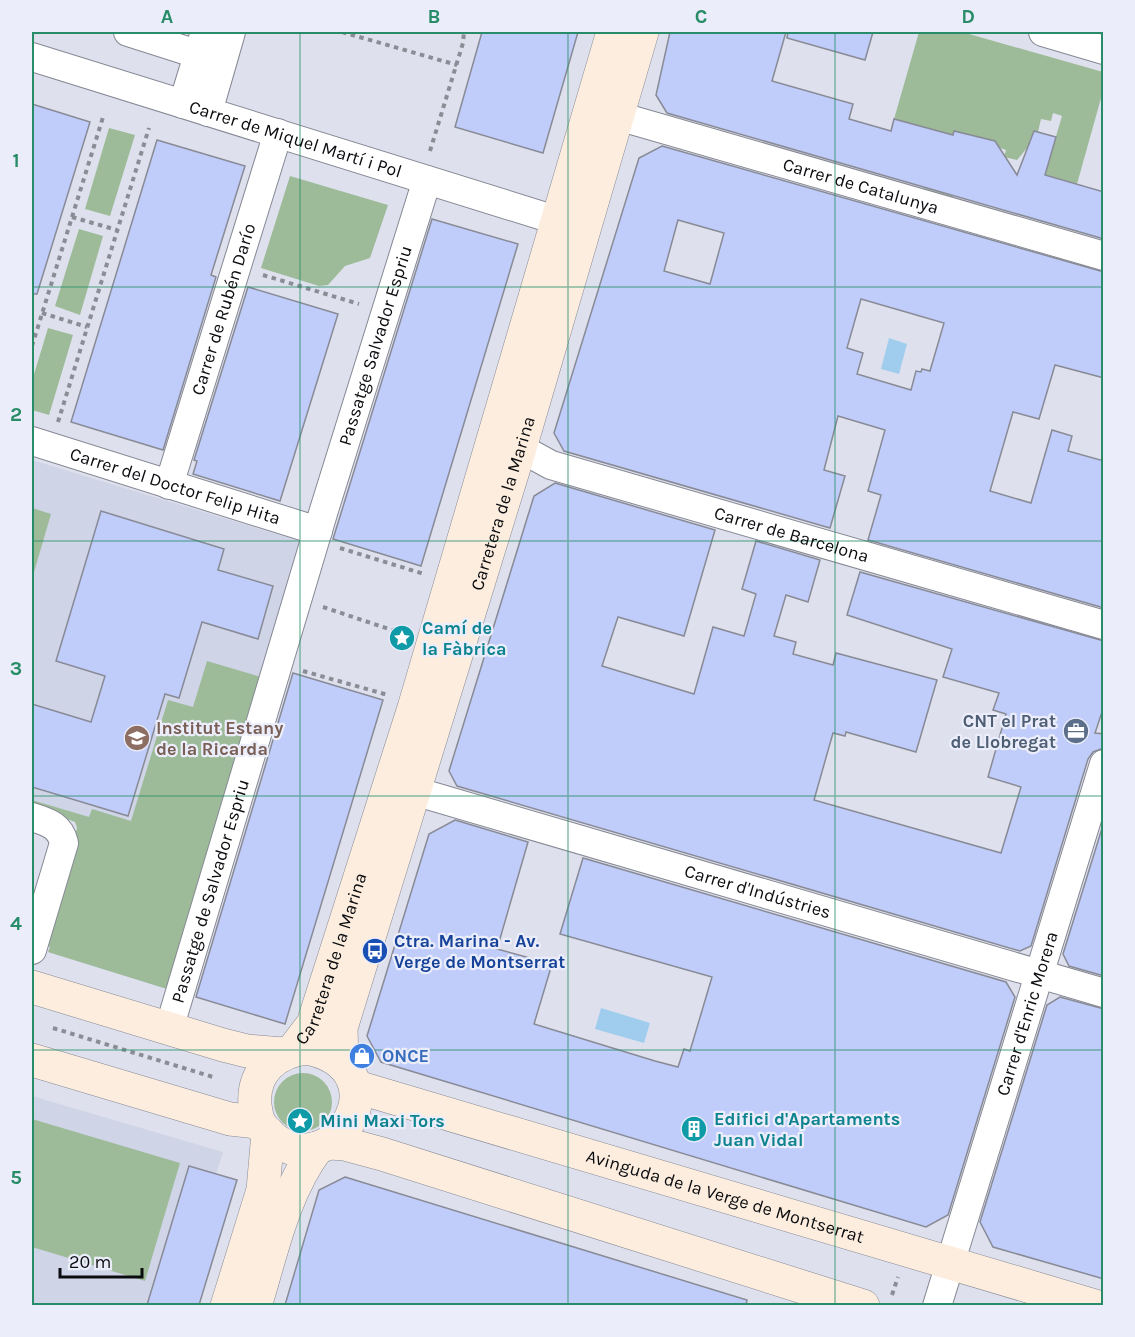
<svg xmlns="http://www.w3.org/2000/svg" width="1135" height="1337" viewBox="0 0 1135 1337" font-family="Karla,sans-serif">
<rect width="100%" height="100%" fill="#dee1ed"/>
<g fill="#cfd4e7">
<polygon points="32,460 303,542 167,989 48,952 90,818 32,800"/>
<polygon points="32,1096 223,1152 216,1174 237,1180 199,1305 32,1305"/>
</g>
<g fill="#9dbb98">
<polygon points="919,32 962,32 1103,72 1103,91 1077,184 1036,172 1047,167 1062,116 1053,113 1051,121 1041,119 1038,132 1034,131 1027,148 1017,160 1004,157 1006,150 997,147 995,141 983,138 969,139 953,197 923,188 931,163 933,130 894,119"/>
<polygon points="109,128 135,135 110,216 85,209"/>
<polygon points="290,176 388,205 370,258 345,266 328,285 319,286 261,268"/>
<polygon points="79,229 103,236 80,315 55,306"/>
<polygon points="48,328 73,335 49,415 32,410 32,381"/>
<polygon points="32,508 51,514 32,579"/>
<polygon points="207,661 261,677 167,989 48,952 50,947 42,944 77,837 75,835 77,828 75,822 62,817 62,814 32,808 32,800 89,817 92,809 131,821 168,700 193,707"/>
<circle cx="303" cy="1102" r="29"/>
<polygon points="32,1119 180,1163 145,1281 32,1247"/>
</g>
<g fill="#a0cced">
<polygon points="889,338 907,344 899,374 881,369"/>
<polygon points="601,1008 650,1023 644,1043 595,1029"/>
</g>
<g fill="#c0ccfa" stroke="#888b96" stroke-width="1.5" fill-rule="evenodd">
<polygon points="482,32 578,32 543,153 455,127"/>
<polygon points="670,32 786,32 772,81 853,104 849,119 891,131 894,119 953,135 954,131 995,141 1017,175 1034,131 1056,137 1045,175 1104,192 1104,239 667,113 656,95"/>
<polygon points="788,32 873,32 865,60 787,38"/>
<polygon points="32,104 90,122 37,294 32,294"/>
<polygon points="157,140 245,166 211,275 216,277 163,450 71,422"/>
<path d="M662 146 1104 272V378L1055 365 1039 419 1013 412 990 491 1031 503 1052 430 1072 436 1068 451 1104 461V608L868 540 881 495 868 491 885 430 838 416 824 470 845 476 830 528 564 451 554 433 639 158ZM678 220 724 233 710 284 664 271ZM861 299 944 323 930 371 922 369 921 372 916 371 911 390 857 374 863 353 847 348Z"/>
<polygon points="432,219 518,244 421,566 333,539"/>
<polygon points="248,287 338,314 280,501 193,474 197,461 194,460"/>
<polygon points="555,483 715,530 684,636 618,617 602,666 694,694 713,627 744,636 756,594 742,589 756,541 820,560 808,602 786,595 774,636 796,642 793,654 833,665 836,653 937,680 916,752 846,732 845,736 833,733 814,800 1001,853 1021,787 988,777 1006,714 993,710 999,693 943,677 952,649 847,615 860,572 1104,641 1104,706 1095,733 1104,734 1104,748 1093,752 1088,759 1031,946 1020,951 457,786 449,771 534,496"/>
<polygon points="101,511 224,549 218,570 273,586 258,639 202,622 179,698 165,694 128,816 32,787 32,704 91,722 105,676 56,661"/>
<polygon points="293,673 383,700 285,1024 196,997"/>
<polygon points="455,820 528,842 497,949 552,964 534,1024 655,1061 678,1067 684,1049 690,1051 712,977 560,934 583,858 1006,982 1015,997 948,1215 926,1227 381,1062 367,1036 429,834"/>
<polygon points="1104,822 1104,976 1069,966 1063,954"/>
<polygon points="1060,997 1104,1009 1104,1279 993,1247 980,1222 1047,1005"/>
<polygon points="189,1166 237,1180 199,1305 147,1305"/>
<polygon points="345,1177 747,1300 746,1305 285,1305 319,1190"/>
</g>
<g fill="none" stroke-linecap="round" stroke-linejoin="round">
<g stroke="#868994" stroke-width="30">
<g id="street">
<polyline points="128,32 222,62"/>
<polyline points="1043,32 1104,50"/>
<path id="s1" d="M32 57 559 221"/>
<polyline points="183,104 205,32"/>
<polyline points="208,112 231,32"/>
<path id="s2" d="M596 124 618 116 1104 256"/>
<path id="s3" d="M507 430 520 448 551 465 1104 625"/>
<path id="s4" d="M32 441 318 531"/>
<path id="s5" d="M169 485 278 133"/>
<path id="s6" d="M414 791 1104 993"/>
<path d="M32 817C47 822 60 825 64 843L32 950"/>
<path id="s7" d="M169 1029 324 510 427 180"/>
<path id="s8" d="M937 1306 1104 764"/>
</g>
</g>
<g stroke="#868994" stroke-width="34">
<g id="secondary">
<polyline points="32,987 223,1045 247,1051 282,1054"/>
<path d="M307 1048C413 1071 323 1202 262 1127 257 1121 256 1113 255 1105 252 1072 276 1051 307 1048Z"/>
<path id="s9" d="M294 1049 313 1024 414 708 613 32"/>
<polyline points="32,1060 230,1119 258,1122"/>
<path id="s10" d="M342 1064 341 1028 520 448 642 32"/>
<path id="s11" d="M357 1087 1095 1306"/>
<polyline points="330,1143 345,1144 382,1154 863,1306"/>
<polyline points="227,1306 263,1190 268,1133"/>
<path d="M255 1306C272 1251 283 1194 317 1148"/>
</g>
</g>
<g stroke="#8b8d96" stroke-width="4" stroke-dasharray="4.5 4.5" stroke-linecap="butt">
<polyline points="342,32 457,65"/>
<polyline points="430,151 463,43 464,32"/>
<polyline points="72,217 117,230"/>
<polyline points="263,275 359,304"/>
<polyline points="42,313 87,327"/>
<polyline points="32,346 104,114"/>
<polyline points="58,422 149,128"/>
<polyline points="340,548 424,574"/>
<polyline points="323,607 404,634"/>
<polyline points="303,671 388,695"/>
<polyline points="53,1028 213,1077"/>
<polyline points="892,1295 898,1277"/>
</g>
<use href="#street" stroke="#fff" stroke-width="28"/>
<use href="#secondary" stroke="#fceddf" stroke-width="33"/>
</g>
<path fill="none" stroke="#278c67" stroke-width="1.5" stroke-opacity="0.55" d="M300 32V1306M568 32V1306M835 32V1306M32 287H1104M32 541H1104M32 796H1104M32 1050H1104"/>
<defs>
<g id="sight-disc" transform="scale(1.35)"><circle r="9.5" fill="#0f9aa8" stroke="#ebeefa"/><path d="M0-6L1.8-2.2L6-1.7L2.9 1.2L3.7 5.4L0 3.3L-3.7 5.4L-2.9 1.2L-6-1.7L-1.8-2.2Z" fill="#fff"/></g>
<g id="office-disc" transform="scale(1.35)"><circle r="9.5" fill="#5c6f8a" stroke="#ebeefa"/><path d="M-6-3h4V-5.5h4V-3h4V5H-6ZM-1-4.5V-3h2v-1.5ZM-6 0V1H6V0Z" fill="#fff"/></g>
<g id="school-disc" transform="scale(1.35)"><circle r="9.5" fill="#8d6e63" stroke="#ebeefa"/><path d="M0-5L7-2L0 1L-7-2ZM-4 1L0 2.5L4 1V4Q0 6-4 4Z" fill="#fff"/></g>
<g id="bus-disc" transform="scale(1.35)"><circle r="9.5" fill="#1a4fb4" stroke="#ebeefa"/><path d="M-5-6H5V4H4V6H2V4H-2V6H-4V4H-5ZM-3.5-4V0h7V-4ZM-3.5 1.2v1.5H-2V1.2ZM2 1.2v1.5H3.5V1.2Z" fill="#fff"/></g>
<g id="shop-disc" transform="scale(1.35)"><circle r="9.5" fill="#3f7fe0" stroke="#ebeefa"/><path d="M-5-2.5h2.3a2.7 3.5 0 0 1 5.4 0H5L5.5 6h-11ZM-1.5-2.5h3a1.5 2.3 0 0 0-3 0Z" fill="#fff"/></g>
<g id="building-disc" transform="scale(1.35)"><circle r="9.5" fill="#0f9aa8" stroke="#ebeefa"/><path d="M-4-6H4V6H1V3H-1V6H-4ZM-2.5-4.3h1.7v1.8h-1.7ZM.8-4.3h1.7v1.8H.8ZM-2.5-1h1.7V.8h-1.7ZM.8-1h1.7V.8H.8Z" fill="#fff"/></g>
</defs>
<g fill-rule="evenodd">
<use href="#sight-disc" x="402" y="638"/>
<use href="#office-disc" x="1076" y="731"/>
<use href="#school-disc" x="137" y="738"/>
<use href="#bus-disc" x="375" y="951"/>
<use href="#shop-disc" x="362" y="1056"/>
<use href="#sight-disc" x="300" y="1121"/>
<use href="#building-disc" x="694" y="1129"/>
</g>
<g text-anchor="middle" dominant-baseline="central" stroke-width="4.5" stroke-linejoin="round" paint-order="stroke">
<g font-size="18" fill="#0b0c0f" stroke="#ebeefa">
<text stroke="none"><textPath href="#s1" startOffset="276">Carrer de Miquel Martí i Pol</textPath></text>
<text stroke="none"><textPath href="#s2" startOffset="276">Carrer de Catalunya</textPath></text>
<text stroke="none"><textPath href="#s5" startOffset="184">Carrer de Rubén Darío</textPath></text>
<text stroke="none"><textPath href="#s7" startOffset="714">Passatge Salvador Espriu</textPath></text>
<text stroke="none"><textPath href="#s4" startOffset="150">Carrer del Doctor Felip Hita</textPath></text>
<text stroke="none"><textPath href="#s10" startOffset="585">Carretera de la Marina</textPath></text>
<text stroke="none"><textPath href="#s3" startOffset="308">Carrer de Barcelona</textPath></text>
<text stroke="none"><textPath href="#s7" startOffset="144">Passatge de Salvador Espriu</textPath></text>
<text stroke="none"><textPath href="#s6" startOffset="358">Carrer d'Indústries</textPath></text>
<text stroke="none"><textPath href="#s9" startOffset="99">Carretera de la Marina</textPath></text>
<text stroke="none"><textPath href="#s8" startOffset="306">Carrer d'Enric Morera</textPath></text>
<text stroke="none"><textPath href="#s11" startOffset="384">Avinguda de la Verge de Montserrat</textPath></text>
</g>
<g font-size="18" font-weight="bold" fill="#0d838f" stroke="#ebeefa" text-anchor="start">
<text x="422" y="628">Camí de<tspan x="422" dy="21">la Fàbrica</tspan></text>
<text x="714" y="1119">Edifici d'Apartaments<tspan x="714" dy="21">Juan Vidal</tspan></text>
<text x="320" y="1121">Mini Maxi Tors</text>
</g>
<g font-size="18" font-weight="bold" fill="#4e5e75" stroke="#ebeefa" text-anchor="end">
<text x="1056" y="721">CNT el Prat<tspan x="1056" dy="21">de Llobregat</tspan></text>
</g>
<g font-size="18" font-weight="bold" fill="#785e54" stroke="#ebeefa" text-anchor="start">
<text x="156" y="728">Institut Estany<tspan x="156" dy="21">de la Ricarda</tspan></text>
</g>
<g font-size="18" font-weight="bold" fill="#164399" stroke="#ebeefa" text-anchor="start">
<text x="394" y="941">Ctra. Marina - Av.<tspan x="394" dy="21">Verge de Montserrat</tspan></text>
</g>
<g font-size="18" font-weight="bold" fill="#366cbe" stroke="#ebeefa" text-anchor="start">
<text x="382" y="1056">ONCE</text>
</g>
</g>
<rect width="1135" height="1337" fill="none" stroke="#ebeefa" stroke-width="66"/>
<path d="M60 1268v9h82v-9" fill="none" stroke="#0b0c0f" stroke-width="3"/>
<text x="69" y="1268" font-size="18" fill="#0b0c0f" stroke="#ebeefa" stroke-width="4.5" paint-order="stroke">20 m</text>
<rect x="33" y="33" width="1069" height="1271" fill="none" stroke="#278c67" stroke-width="2"/>
<g font-size="20" text-anchor="middle" font-weight="bold" fill="#278c67">
<text x="167" y="23">A</text>
<text x="434" y="23">B</text>
<text x="701" y="23">C</text>
<text x="968" y="23">D</text>
<text x="16" y="167">1</text>
<text x="16" y="421">2</text>
<text x="16" y="675">3</text>
<text x="16" y="930">4</text>
<text x="16" y="1184">5</text>
</g>
</svg>
